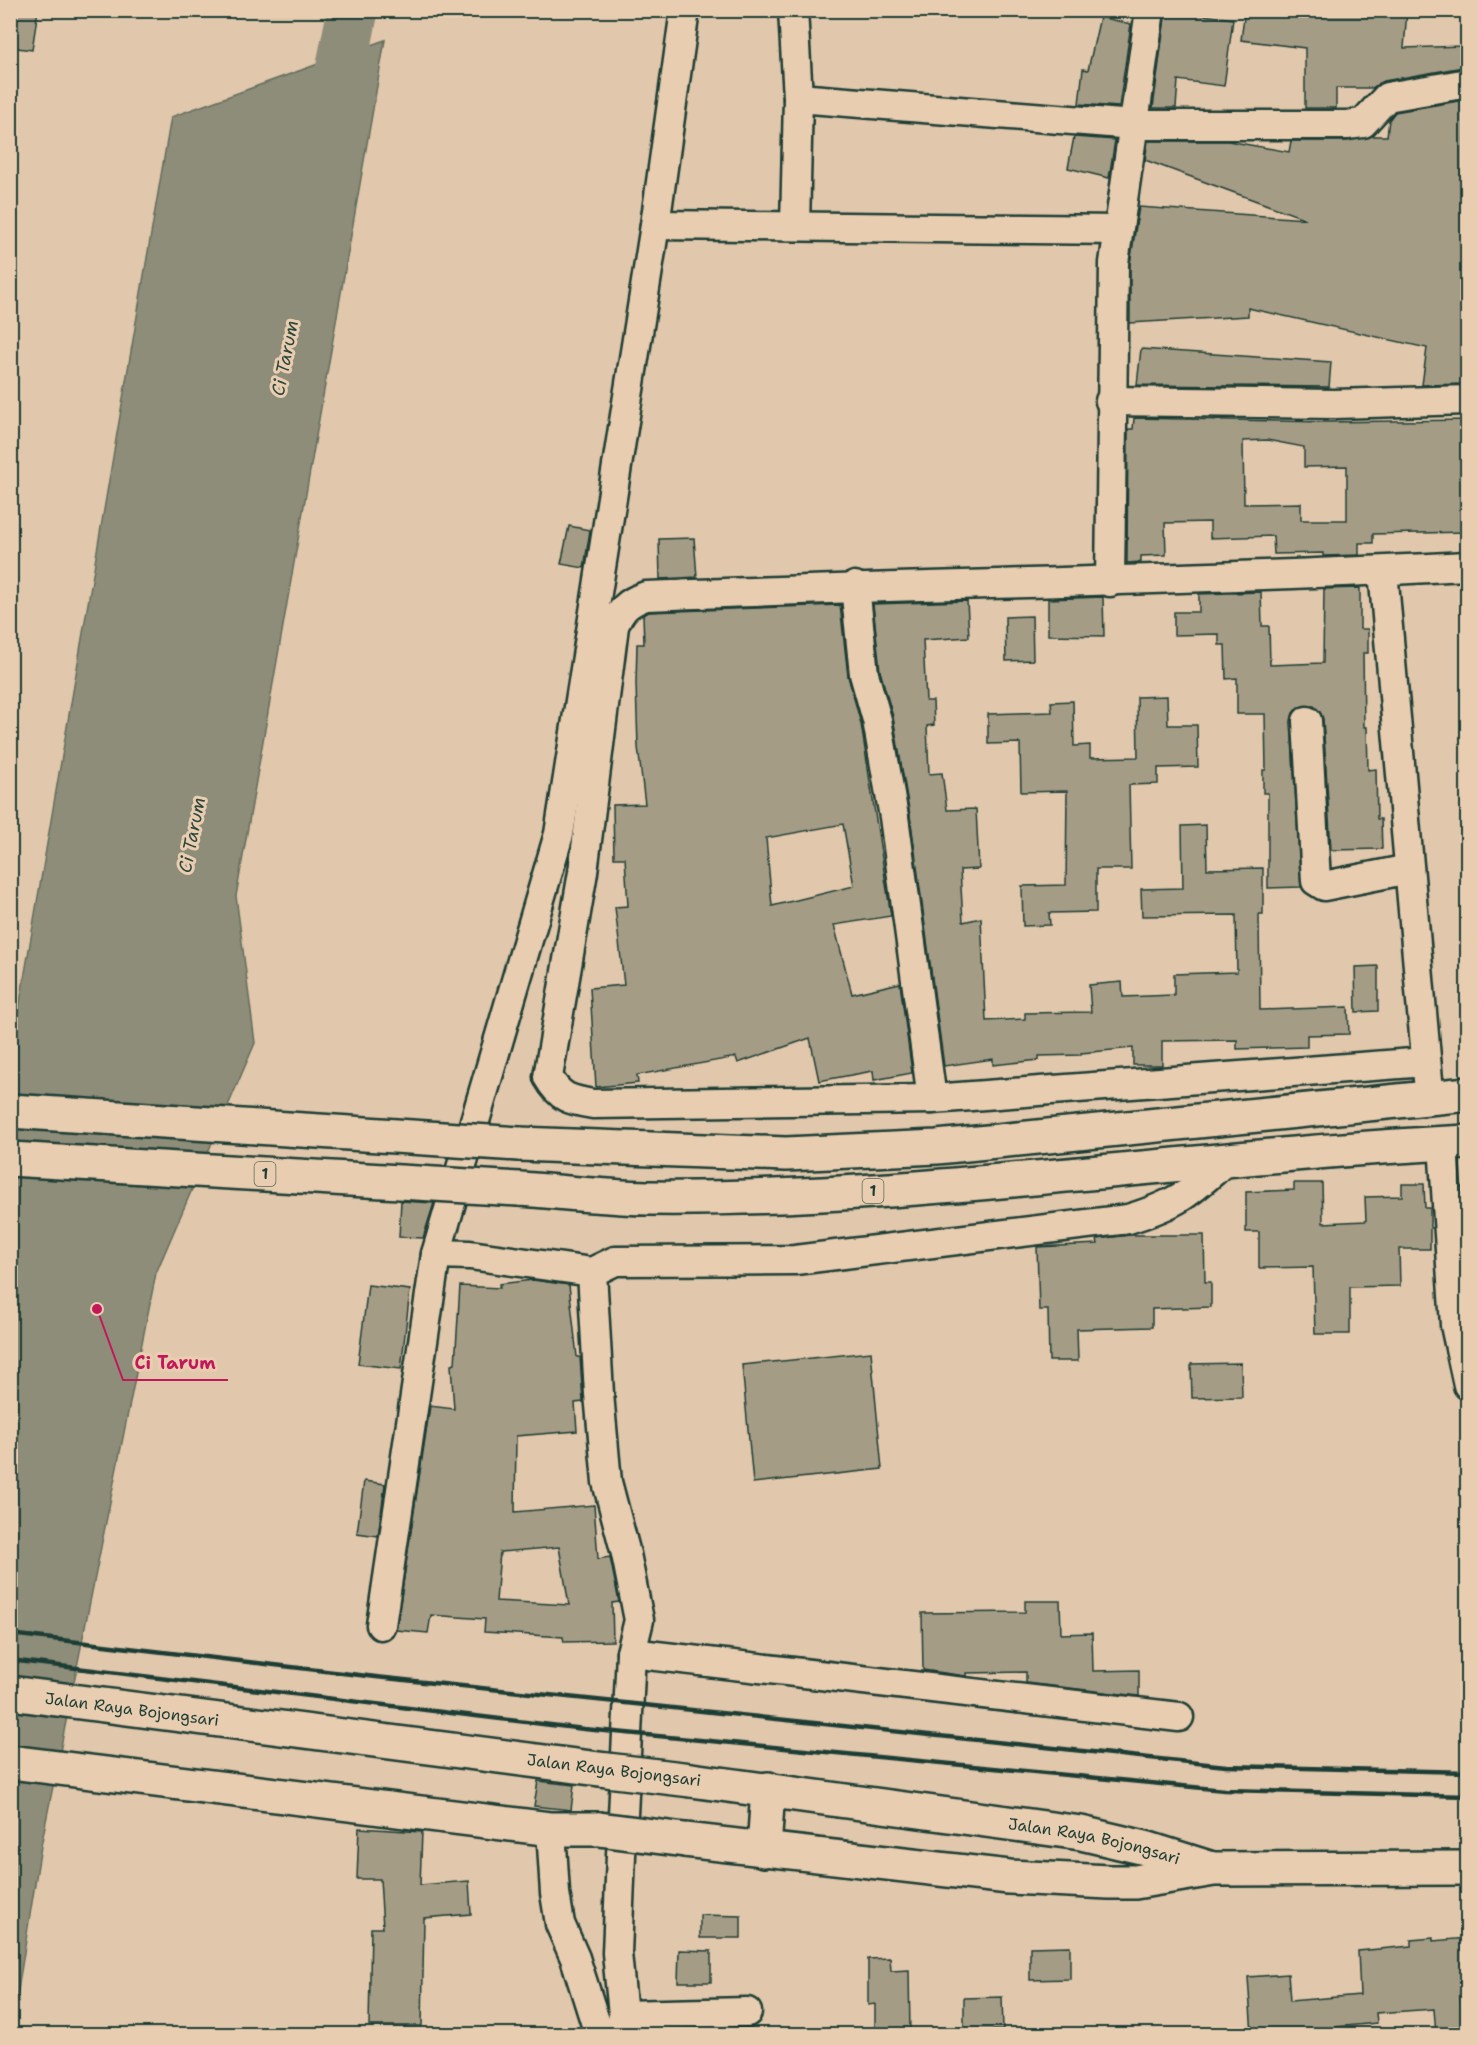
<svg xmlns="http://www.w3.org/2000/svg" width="1478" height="2045" viewBox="0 0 1478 2045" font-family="'Shantell Sans',sans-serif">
<rect width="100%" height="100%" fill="#e1c7ab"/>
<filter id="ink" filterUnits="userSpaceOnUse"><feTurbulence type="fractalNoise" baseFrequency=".0167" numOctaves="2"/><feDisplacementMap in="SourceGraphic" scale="12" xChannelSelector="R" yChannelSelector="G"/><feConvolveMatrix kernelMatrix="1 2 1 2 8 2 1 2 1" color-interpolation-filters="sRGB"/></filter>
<g filter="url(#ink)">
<polygon fill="#8e8d79" stroke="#626d5d" stroke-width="1.5" points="385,40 236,896 255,1043 156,1273 41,1846 11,2034 11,1055 171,117"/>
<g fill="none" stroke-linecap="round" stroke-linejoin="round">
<polyline stroke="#8e8d79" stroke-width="51" points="330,125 353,10"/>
</g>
<g fill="#a59c86" stroke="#1f3d34" stroke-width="1.5" fill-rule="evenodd">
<polygon points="10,10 38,10 32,50 10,47"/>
<polygon points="1166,10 1195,10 1195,14 1233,19 1224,86 1178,80 1176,108 1153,108"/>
<polygon points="1245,10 1407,10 1404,48 1463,46 1463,67 1384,81 1372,88 1336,88 1336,108 1305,108 1305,48 1241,40"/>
<polygon points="1100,17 1131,24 1119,107 1079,104 1083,69 1088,70"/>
<polygon points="1464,100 1464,104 1467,104 1467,384 1422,385 1427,348 1248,308 1248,316 1130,323 1130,264 1139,207 1306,219 1145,160 1148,141 1228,141 1289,152 1291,141 1347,141 1372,136 1387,136 1389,120 1395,112"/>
<polygon points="1074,137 1115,140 1109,178 1068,168"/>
<polygon points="1141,349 1331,362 1329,387 1137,385"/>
<path d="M1134 418 1327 422 1467 420V532L1373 534V543H1359V555L1323 556V553L1274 554 1273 536 1210 538V522L1165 523 1166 555 1141 556V562L1127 563 1128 429H1133ZM1267 440 1304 447V467L1347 466V520H1301V503L1244 504 1243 441Z"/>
<polygon points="569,526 590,530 584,568 561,564"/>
<polygon points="694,538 697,577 660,579 659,539"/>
<polygon points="1360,588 1360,629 1368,629 1368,653 1363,653 1364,727 1367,727 1368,770 1376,769 1377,819 1381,819 1382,849 1331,850 1323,719 1320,712 1314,706 1298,707 1293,713 1291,722 1301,887 1268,888 1268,793 1263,793 1263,770 1266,770 1265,714 1237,714 1237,678 1226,679 1225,645 1219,645 1219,634 1174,635 1174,612 1199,612 1199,594 1261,592 1262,626 1269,626 1270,665 1323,663 1324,589"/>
<polygon points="1103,597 1104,636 1048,635 1048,599"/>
<polygon points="967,601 969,637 923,640 926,701 933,701 934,725 927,726 929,774 942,773 947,810 976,809 979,869 960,870 963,922 981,918 986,1021 1025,1019 1025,1013 1091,1012 1089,985 1122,982 1123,997 1174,995 1174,974 1237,972 1236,915 1142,916 1141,889 1183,888 1182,826 1206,825 1207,869 1263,868 1263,914 1259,914 1260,1010 1348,1007 1349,1034 1307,1035 1307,1047 1237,1049 1237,1040 1162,1041 1162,1065 1133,1065 1133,1048 1081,1053 1081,1055 1039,1056 1039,1060 993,1065 993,1059 944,1066 910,815 893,717 880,671 873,604"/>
<path d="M840 605 848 676 861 724 891 916 834 925 852 994 900 983 912 1073 874 1080 873 1071 819 1081 810 1038 738 1063 736 1057 637 1075 638 1083 596 1087 590 988 624 985 615 907 628 906 625 858H614L613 805 645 804 638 747 636 684 637 644H644L643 615 649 612ZM843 824 854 886 772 906 766 838Z"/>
<polygon points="1032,616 1033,660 1006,661 1005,617"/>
<polygon points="1167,696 1168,725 1197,725 1198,767 1158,768 1158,784 1129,785 1131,869 1096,869 1096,912 1049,913 1050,925 1023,926 1022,886 1066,885 1067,791 1021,792 1020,743 988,744 988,714 1052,712 1051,702 1073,701 1074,746 1090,745 1090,758 1138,757 1137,697"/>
<polygon points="1378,966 1378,1011 1356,1012 1355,967"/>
<polygon points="1294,1183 1322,1183 1323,1223 1366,1221 1365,1197 1402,1196 1402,1184 1424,1184 1425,1208 1430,1208 1430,1249 1399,1249 1400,1286 1350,1287 1350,1334 1315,1334 1313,1267 1259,1268 1259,1232 1246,1232 1246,1192 1294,1190"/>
<polygon points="401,1201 434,1203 423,1238 399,1237"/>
<polygon points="1130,1235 1204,1235 1205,1282 1211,1282 1211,1307 1152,1309 1152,1327 1077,1329 1078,1361 1049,1361 1048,1310 1039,1310 1037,1247 1098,1244 1097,1239"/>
<path d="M533 1280 569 1285 577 1357H580L583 1402 575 1403 577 1431 516 1436 515 1512 594 1505 598 1559 610 1557 619 1602 612 1603 613 1641 564 1642 563 1637 484 1632 485 1619 431 1615 428 1633 396 1630 430 1406 454 1409 451 1365 455 1364 460 1286 500 1288 499 1284ZM559 1547 569 1605 496 1601 500 1552Z"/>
<polygon points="368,1285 410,1290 401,1369 358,1364"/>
<polygon points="871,1352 882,1469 753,1483 742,1365"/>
<polygon points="1241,1363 1242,1397 1192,1398 1191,1364"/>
<polygon points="364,1481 385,1484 378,1536 357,1533"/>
<polygon points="1025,1601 1060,1601 1061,1634 1092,1633 1093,1671 1139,1670 1139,1696 1026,1683 1026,1672 966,1673 966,1676 923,1670 922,1613 1025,1612"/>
<polygon points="538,1781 574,1785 571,1810 534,1806"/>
<polygon points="359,1828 422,1832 420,1885 469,1881 471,1914 424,1918 422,2026 369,2026 371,1928 383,1928 380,1879 357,1879"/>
<polygon points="700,1915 741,1916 741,1938 700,1938"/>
<polygon points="1433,1938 1433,1941 1467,1938 1467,1991 1460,1992 1463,2034 1436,2034 1434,2009 1376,2013 1377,2023 1336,2027 1336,2030 1294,2034 1252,2034 1248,1977 1288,1974 1290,2001 1360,1995 1358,1951 1411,1946 1411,1940"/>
<polygon points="1070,1946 1070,1979 1030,1980 1030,1947"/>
<polygon points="679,1950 711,1951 711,1982 678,1982"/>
<polygon points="890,1958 891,1971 909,1970 910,2034 875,2034 875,2004 868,2005 868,1959"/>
<polygon points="1002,1997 1003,2030 964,2031 964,1998"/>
</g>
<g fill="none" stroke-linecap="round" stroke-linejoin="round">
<g stroke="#1f3d34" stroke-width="33">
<g id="street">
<polyline points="793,10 798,98 795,226"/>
<polyline points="798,98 1134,125 1347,125 1363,123 1387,97 1468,83"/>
<polyline points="655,225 1118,230"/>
<polyline points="1110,401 1335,404 1468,400"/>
<polyline points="1383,571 1428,1080"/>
<polyline points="1110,582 1114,263 1150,10"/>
<polyline points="855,586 864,674 877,720 894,817 932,1099"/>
<polyline points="1307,721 1316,881 1324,886 1409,869"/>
<path d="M1426 1062 932 1099 593 1104C569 1100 560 1098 548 1077L583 872 614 626C621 609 628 602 646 596 920 584 1194 581 1468 566"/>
<polyline points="1443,1144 1455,1325 1468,1385"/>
<polyline points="436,1254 470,1255 592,1272"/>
<polyline points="381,1625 436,1254 559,834 655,225 685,10"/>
<polyline points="631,1653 1179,1717"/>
<polyline points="551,1829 555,1893 560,1924 575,1958 599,2034"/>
<polyline points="623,2015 747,2012"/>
<path d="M620 2034 623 2015 617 1953 621 1855 631 1653 639 1620 626 1554 607 1482 599 1394 592 1272 615 1261 795 1260 1128 1219C1177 1204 1189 1194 1226 1160"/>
</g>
</g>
<g stroke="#1f3d34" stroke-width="38">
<g id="secondary">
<path id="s1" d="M10 1693 607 1770"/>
<polyline points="10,1762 551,1829 599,1829"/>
<path id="s2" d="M691 1780 1081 1833 1145 1848 1209 1868"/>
<polyline points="685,1840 1009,1877 1109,1882 1135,1882 1214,1869 1468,1868"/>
<polyline points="764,1850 768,1789"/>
</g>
</g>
<g stroke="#1f3d34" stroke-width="38">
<g id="highway">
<polyline points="519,1144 786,1154 937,1147 1468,1094"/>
<path d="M519 1189C562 1192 605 1197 648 1198 922 1201 1194 1155 1468 1142"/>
</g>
</g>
<use href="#street" stroke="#e9cdb0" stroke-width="28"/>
<use href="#secondary" stroke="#e9cdb0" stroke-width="33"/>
<use href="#highway" stroke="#e9cdb0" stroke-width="33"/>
<g stroke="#1f3d34" stroke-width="4.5">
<polyline points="10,1634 376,1677 1226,1766 1468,1772"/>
<polyline points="10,1660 584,1729 1224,1790 1468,1796"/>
</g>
<g stroke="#1f3d34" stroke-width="38" stroke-linecap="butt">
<g id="secondary-bridge">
<polyline points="607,1770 691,1780"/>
<polyline points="599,1829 685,1840"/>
</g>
</g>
<g stroke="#1f3d34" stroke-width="38" stroke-linecap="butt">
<g id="highway-bridge">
<polyline points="10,1111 519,1144"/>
<polyline points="10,1159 519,1189"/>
</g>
</g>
<use href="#secondary-bridge" stroke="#e9cdb0" stroke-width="33"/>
<use href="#highway-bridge" stroke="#e9cdb0" stroke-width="33"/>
</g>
</g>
<g text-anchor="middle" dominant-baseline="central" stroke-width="6" stroke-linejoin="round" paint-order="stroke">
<g fill="#e9cdb0" stroke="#5c6859" stroke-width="1.5">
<rect x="254.5" y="1162" width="21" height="24" rx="4.5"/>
<rect x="862.5" y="1179" width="21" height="24" rx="4.5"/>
</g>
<g font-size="15" font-weight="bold" fill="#1f3d34">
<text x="265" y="1174">1</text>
<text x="873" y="1191">1</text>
</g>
<g font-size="16" fill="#1f3d34" stroke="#e9cdb0">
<text stroke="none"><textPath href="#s1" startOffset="123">Jalan Raya Bojongsari</textPath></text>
<text transform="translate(614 1770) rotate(7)">Jalan Raya Bojongsari</text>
<text stroke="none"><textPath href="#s2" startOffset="408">Jalan Raya Bojongsari</textPath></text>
</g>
<g font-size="18" font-style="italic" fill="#2a453b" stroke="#e9cdb0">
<text transform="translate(285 358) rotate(-79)">Ci Tarum</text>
<text transform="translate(192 835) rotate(-79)">Ci Tarum</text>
</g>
</g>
<path fill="none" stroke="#c2185b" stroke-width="2" d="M97 1309L123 1380H228"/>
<circle fill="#c2185b" stroke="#e9cdb0" stroke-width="2" cx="97" cy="1309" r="6"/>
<g font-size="18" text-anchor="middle" font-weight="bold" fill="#c2185b" stroke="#e9cdb0" stroke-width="6" stroke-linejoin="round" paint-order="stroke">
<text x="175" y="1369">Ci Tarum</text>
</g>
<rect width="1478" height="2045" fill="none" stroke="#e9cdb0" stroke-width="36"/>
<rect x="18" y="18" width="1442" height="2009" fill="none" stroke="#1f3d34" stroke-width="2" filter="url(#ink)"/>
</svg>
